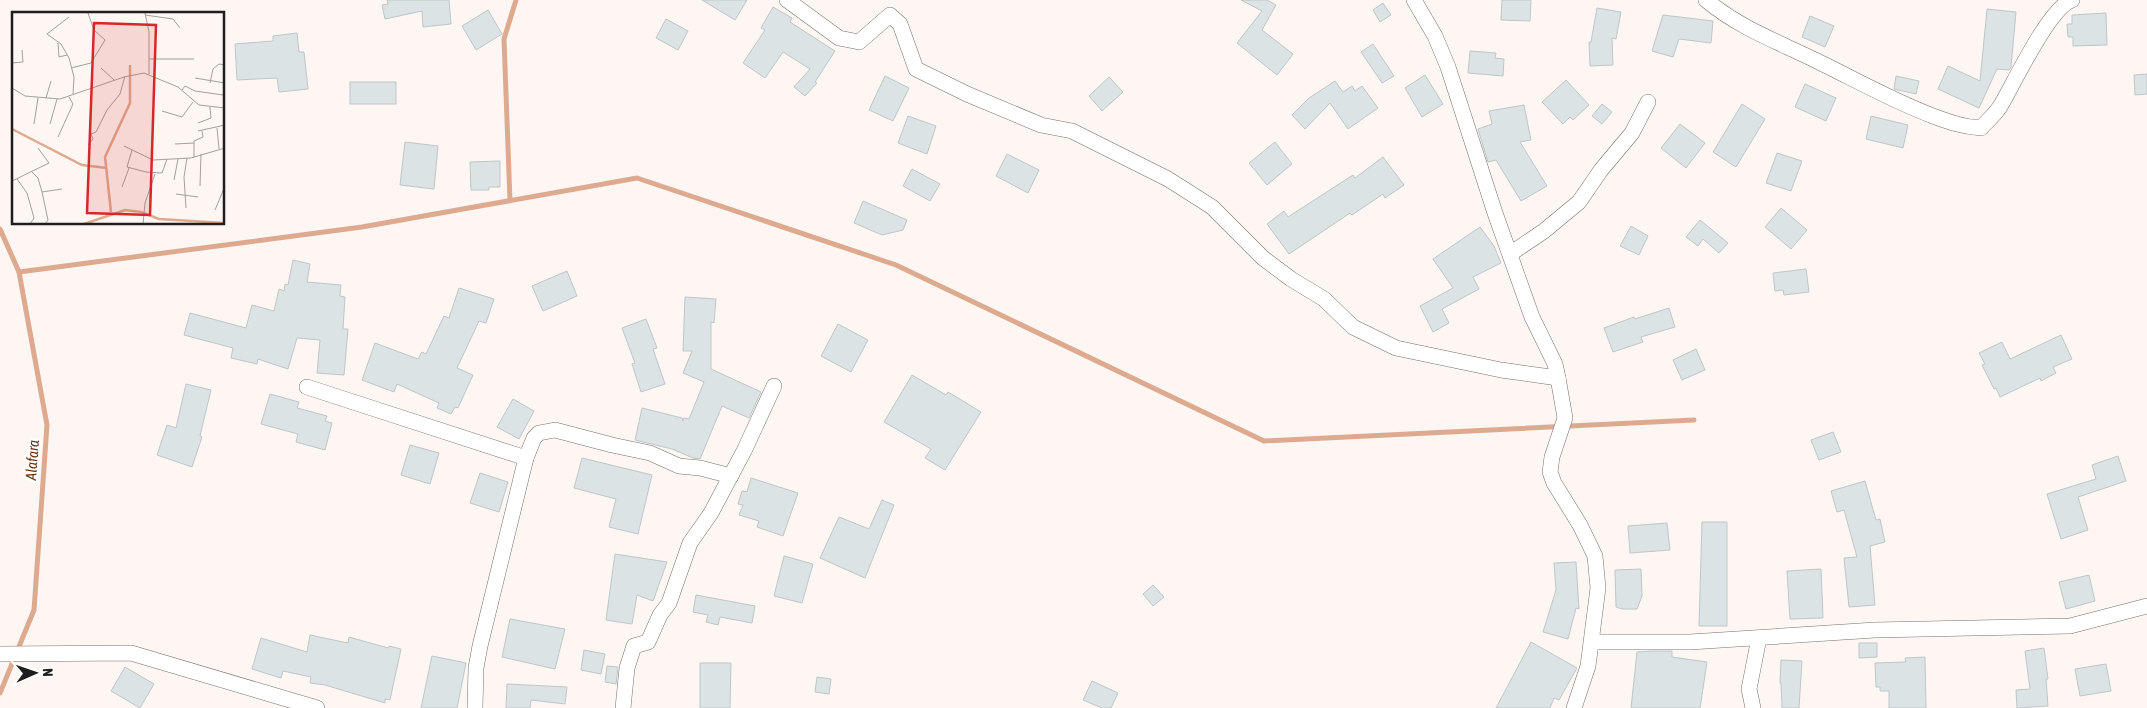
<svg xmlns="http://www.w3.org/2000/svg" width="2147" height="708" viewBox="0 0 2147 708" font-family="'Asap Condensed',sans-serif">
<rect width="100%" height="100%" fill="#fdf6f3"/>
<g fill="none" stroke-linecap="round" stroke-linejoin="round">
<g stroke="#deaa8f" stroke-width="5">
<polyline points="510,201 504,39 516,0"/>
<polyline points="0,229 19,272 47,425 34,610 0,693"/>
<polyline points="19,272 362,227 637,178 896,265 1264,441 1694,420"/>
</g>
</g>
<g fill="#dbe3e5" stroke="#bec6c8">
<polygon points="387,0 449,0 451,24 423,27 422,11 385,19 382,5 388,4"/>
<polygon points="702,0 747,0 735,20"/>
<polygon points="1241,0 1267,0 1276,5 1262,30 1293,54 1277,75 1237,43 1262,11"/>
<polygon points="1502,0 1531,0 1530,21 1501,20"/>
<polygon points="1383,3 1391,15 1380,22 1373,10"/>
<polygon points="773,7 792,18 790,22 835,51 815,82 817,83 805,96 794,87 810,69 783,52 765,78 743,63 765,30 761,28"/>
<polygon points="1597,8 1621,12 1616,39 1612,38 1613,65 1590,66 1589,42 1591,42"/>
<polygon points="1987,9 2016,12 2011,67 2009,70 1997,69 1979,108 1938,89 1948,66 1980,81"/>
<polygon points="488,10 502,34 476,50 462,26"/>
<polygon points="2106,13 2107,45 2073,46 2073,37 2068,37 2067,24 2072,24 2072,15"/>
<polygon points="1663,15 1713,21 1711,43 1679,39 1673,57 1652,51"/>
<polygon points="1810,16 1834,26 1825,47 1802,37"/>
<polygon points="666,19 688,31 678,50 656,38"/>
<polygon points="297,33 299,52 304,52 308,89 279,92 277,78 237,80 235,44 273,41 273,36"/>
<polygon points="1373,44 1394,76 1382,83 1361,52"/>
<polygon points="1470,51 1496,53 1495,58 1504,59 1503,76 1468,73"/>
<polygon points="2147,74 2147,94 2135,95 2134,75"/>
<polygon points="1425,75 1443,104 1422,117 1405,88"/>
<polygon points="885,76 909,88 893,121 869,110"/>
<polygon points="1896,76 1919,81 1916,94 1894,89"/>
<polygon points="1109,77 1123,92 1102,111 1089,96"/>
<polygon points="1566,80 1589,105 1573,120 1570,117 1563,124 1542,102"/>
<polygon points="1335,81 1343,92 1352,86 1355,91 1362,86 1378,108 1348,129 1330,103 1305,129 1292,115 1309,98"/>
<rect x="350" y="82" width="46" height="22"/>
<polygon points="1805,84 1836,98 1826,121 1795,107"/>
<polygon points="1602,104 1612,112 1602,124 1592,116"/>
<polygon points="1742,104 1765,119 1736,167 1713,152"/>
<polygon points="1524,105 1531,140 1520,142 1547,186 1521,201 1496,160 1488,162 1478,129 1492,124 1489,111"/>
<polygon points="908,116 936,126 927,154 898,143"/>
<polygon points="1871,116 1908,125 1903,148 1866,139"/>
<polygon points="1680,124 1705,143 1686,168 1661,148"/>
<polygon points="405,142 438,146 434,189 400,185"/>
<polygon points="1275,142 1292,164 1267,185 1249,163"/>
<polygon points="1777,153 1802,161 1791,191 1766,183"/>
<polygon points="1007,154 1039,170 1028,193 996,176"/>
<polygon points="1383,157 1404,185 1385,198 1383,194 1352,215 1350,213 1289,254 1267,224 1284,211 1288,217 1353,175 1355,178"/>
<polygon points="500,161 500,187 489,187 489,190 471,190 470,162"/>
<polygon points="912,169 940,184 930,201 903,186"/>
<polygon points="863,201 907,220 903,230 882,235 854,223"/>
<polygon points="1781,208 1807,230 1791,249 1765,227"/>
<polygon points="1700,220 1728,243 1719,253 1703,239 1698,246 1686,237"/>
<polygon points="1631,226 1648,236 1639,255 1620,246"/>
<polygon points="1480,227 1494,246 1501,263 1473,277 1479,289 1442,309 1449,323 1433,332 1420,306 1453,288 1433,259"/>
<polygon points="293,260 310,264 307,282 341,285 340,296 345,297 343,329 348,329 344,375 317,373 320,340 297,338 288,369 258,359 257,364 231,358 233,348 184,335 190,313 246,328 252,305 274,311 279,289 284,291 285,284 288,285"/>
<polygon points="1806,269 1809,292 1784,295 1783,290 1775,291 1773,273"/>
<polygon points="567,271 577,296 543,311 532,286"/>
<polygon points="459,288 494,299 486,323 479,321 457,368 473,375 458,408 455,407 451,414 437,408 439,403 397,384 394,392 362,380 375,343 418,359 422,352 426,354 444,316 449,318"/>
<polygon points="685,297 716,299 714,323 711,322 711,369 761,392 749,418 722,406 700,459 693,458 672,449 635,440 642,408 682,418 683,421 683,418 689,419 704,382 683,373 692,351 683,351"/>
<polygon points="1669,308 1675,327 1641,337 1643,342 1613,352 1604,328 1634,317 1635,319"/>
<polygon points="646,319 657,348 653,349 665,384 641,392 632,364 635,363 622,328"/>
<polygon points="838,324 868,340 851,372 821,356"/>
<polygon points="2061,335 2072,359 2053,367 2056,373 2041,381 2040,378 2000,397 1996,388 1994,389 1982,365 1985,364 1979,353 2002,342 2010,359"/>
<polygon points="1696,349 1705,370 1682,380 1673,360"/>
<polygon points="912,375 946,395 948,392 981,412 945,470 925,458 931,449 884,422"/>
<polygon points="186,384 211,390 200,436 202,437 192,467 157,455 167,425 176,428"/>
<polygon points="270,394 299,402 297,408 327,416 325,421 332,423 325,450 296,442 298,434 261,424"/>
<polygon points="513,399 534,411 519,439 497,427"/>
<polygon points="1833,432 1841,452 1819,460 1811,440"/>
<polygon points="410,445 439,453 430,484 401,475"/>
<polygon points="2118,456 2126,481 2078,497 2088,530 2061,539 2047,494 2096,479 2092,465"/>
<polygon points="582,458 652,475 638,534 609,527 616,499 574,488"/>
<polygon points="480,473 508,482 499,512 470,503"/>
<polygon points="751,478 798,493 783,536 757,527 759,521 739,515 743,505 738,504 742,491 747,492"/>
<polygon points="1865,481 1876,520 1880,519 1885,542 1870,546 1875,605 1849,607 1844,558 1857,557 1844,510 1837,512 1831,491"/>
<polygon points="882,500 894,505 865,578 820,558 839,517 869,529"/>
<polygon points="1702,522 1727,522 1727,626 1699,626"/>
<polygon points="1667,523 1670,550 1630,553 1628,526"/>
<polygon points="615,554 667,562 653,601 637,595 632,624 606,620"/>
<polygon points="784,556 813,564 802,603 774,596"/>
<polygon points="1576,562 1579,609 1576,608 1568,639 1543,632 1556,590 1554,563"/>
<polygon points="1641,569 1642,596 1637,609 1622,609 1616,607 1615,570"/>
<polygon points="1821,569 1823,618 1790,619 1787,571"/>
<polygon points="2089,575 2095,601 2066,609 2059,582"/>
<polygon points="1153,585 1164,597 1153,606 1143,594"/>
<polygon points="696,595 755,606 752,623 720,617 718,625 706,622 708,615 693,612"/>
<polygon points="510,619 565,629 555,669 502,657"/>
<polygon points="310,635 348,643 349,637 388,648 389,646 401,649 390,700 385,699 385,703 325,685 310,683 311,677 283,671 281,678 252,669 261,638 307,652"/>
<polygon points="1531,642 1577,668 1559,700 1554,698 1550,708 1496,708"/>
<polygon points="1859,643 1877,643 1877,657 1859,658"/>
<polygon points="2044,648 2048,679 2046,679 2048,706 2017,708 2016,690 2030,689 2025,651"/>
<polygon points="584,650 605,654 601,674 581,670"/>
<polygon points="1651,651 1672,651 1672,657 1707,662 1700,708 1631,708 1637,652"/>
<polygon points="432,656 466,663 457,708 421,708"/>
<polygon points="1925,657 1926,708 1889,708 1889,691 1880,691 1880,687 1876,687 1875,663 1906,662 1905,658"/>
<polygon points="1781,660 1802,661 1799,708 1782,708 1781,683 1780,683"/>
<polygon points="700,663 731,663 730,708 700,708"/>
<polygon points="2106,664 2111,691 2080,696 2075,669"/>
<polygon points="607,666 618,667 616,684 605,682"/>
<polygon points="125,667 154,684 140,708 111,691"/>
<polygon points="817,677 831,679 829,694 815,692"/>
<polygon points="1092,681 1118,693 1111,708 1102,708 1083,700"/>
<polygon points="507,684 567,687 565,704 531,700 530,708 506,708"/>
</g>
<g fill="none" stroke-linecap="round" stroke-linejoin="round">
<g stroke="#77716e" stroke-width="16">
<g id="minor">
<polyline points="787,0 839,38 859,42 890,15 900,24 916,69 967,94 1041,125 1072,131 1168,179 1212,207 1263,258 1291,279 1324,299 1353,327 1396,348 1501,370 1558,378"/>
<polyline points="1414,0 1435,36 1448,67 1495,213 1532,317 1555,364 1558,378 1565,418 1552,457 1550,472 1554,483 1580,525 1595,556 1598,588 1588,666 1574,708"/>
<path d="M1706 0C1741 29 1779 42 1819 62 1858 81 1893 101 1933 116 1949 122 1963 127 1981 128 1987 121 1996 114 2001 105 2014 83 2049 8 2072 0"/>
<polyline points="1510,254 1544,231 1579,202 1601,170 1632,133 1648,102"/>
<polyline points="307,387 526,458"/>
<polyline points="1592,642 1690,642 1875,630 2070,626 2147,606"/>
<polyline points="0,654 131,653 317,708"/>
<polyline points="475,708 476,668 480,646 526,458 534,438 539,433 555,430 612,445 650,453 679,466 700,468 731,476"/>
<polyline points="623,708 627,668 634,646 648,642 660,615 669,603 690,543 711,513 745,449 774,386"/>
<polyline points="1753,708 1749,689 1759,638"/>
</g>
</g>
<use href="#minor" stroke="#fff" stroke-width="15"/>
</g>
<g text-anchor="middle" dominant-baseline="central" stroke-width="5" stroke-linejoin="round" paint-order="stroke">
<g font-size="15" font-style="italic" fill="#6c2e02" stroke="#fff">
<text transform="translate(32 460) rotate(-86)">Alafara</text>
</g>
</g>
<g transform="translate(12 12)">
<rect width="212" height="212" fill="#fdf6f3"/>
<path fill="none" stroke="#deaa8f" stroke-width="2.5" d="M0 117 70 153 95 156M99 200 93 145 118 91V53M72 212 113 198 129 200 147 207 213 211"/>
<path fill="none" stroke="#a5a09d" stroke-width="1" d="M133 1 137 20V62M133 3 161 7 168 16M57 5 35 22 49 32 57 46 62 65 61 82M46 31 47 45 55 43M137 47H182M0 51 11 50 10 38M59 56 79 51 93 28 82 18 76 1M89 56 102 68M183 66 213 71M198 71 201 57 207 52 213 53M0 76 13 84 48 87 112 65 132 61 166 75 187 93 213 96M170 78 173 74 183 79 211 83M34 86 39 69M150 99 170 105 181 90M186 111 199 106 198 95M22 112 26 86M38 112 45 87M205 116 207 137M186 119 213 113M46 125 61 92 57 85M163 132 182 131M76 133 81 127 79 122 84 120 95 98 108 82 113 64M112 134 141 148 179 146 213 136M120 138 115 155 134 160 150 161 155 147M182 145V129L191 125 190 119M20 160 26 166 30 180M5 167 15 181 22 206 18 212M162 168 166 147M0 169 37 151 26 136M188 174 189 142M110 175 117 156M164 182 186 185M174 196 172 165 175 146M203 198 213 174M33 212 36 208 30 180 50 177M131 212 133 191 143 162"/>
<path fill="#d62828" fill-opacity="0.15" stroke="#d62828" stroke-width="2.5" d="M82 11 144 13 138 203 75 201Z"/>
<rect width="212" height="212" fill="none" stroke="#201e1c" stroke-width="2.5"/>
</g>
<g transform="translate(35 673) rotate(88)" stroke="#ffffff" stroke-width="4" paint-order="stroke">
<path d="M0-4L9 19L0 12L-9 19Z" fill="#201e1c"/>
<text y="-8" font-size="14" font-weight="bold" text-anchor="middle" fill="#201e1c">N</text>
</g>
</svg>
